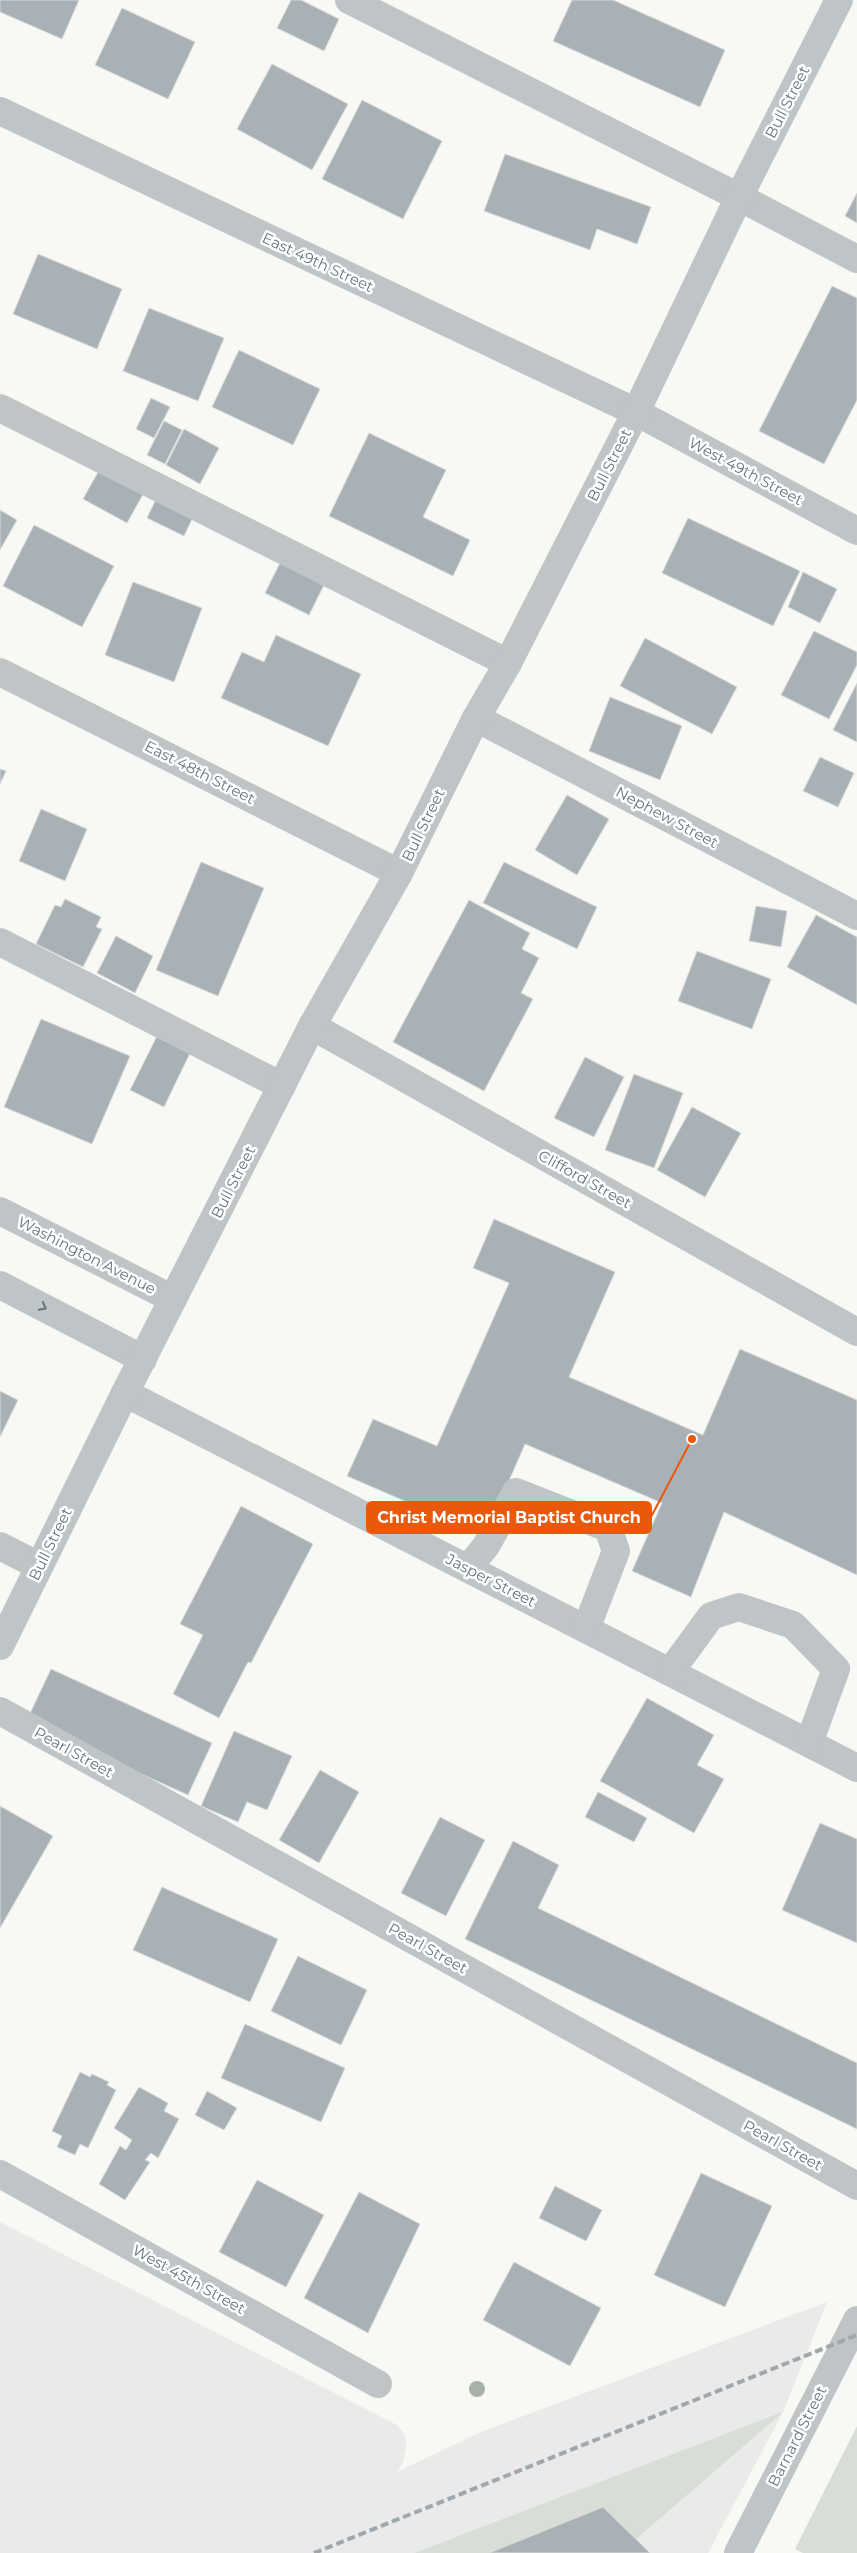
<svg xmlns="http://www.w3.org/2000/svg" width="857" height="2553" viewBox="0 0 857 2553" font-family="Montserrat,sans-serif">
<rect width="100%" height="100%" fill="#f8f8f5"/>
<polygon fill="#e9eae9" points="0,2222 397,2425 405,2435 406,2447 403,2463 397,2472 483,2431 827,2302 783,2412 708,2553 426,2553 719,2437 414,2553 0,2553"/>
<g fill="#d8ddd5">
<polygon points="783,2412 636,2539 603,2507 489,2553 414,2553"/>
<polygon points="857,2426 857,2553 803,2553 795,2549"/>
</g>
<g fill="#a8b1b6" stroke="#dadad8">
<polygon points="0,0 79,0 62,39 0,12"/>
<polygon points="291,0 301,0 339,19 324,51 277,28"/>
<polygon points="572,0 613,0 725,50 700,107 553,41"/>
<polygon points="122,8 195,42 168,99 95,65"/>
<polygon points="272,64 348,104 312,170 237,129"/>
<polygon points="362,100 442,141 403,219 322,179"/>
<polygon points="505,154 651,207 637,244 597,229 590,250 484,211"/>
<polygon points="857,193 857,223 845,216"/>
<polygon points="38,254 122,289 97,349 13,314"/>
<polygon points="832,286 857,298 857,400 824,464 759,431"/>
<polygon points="149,308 224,338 198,401 123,371"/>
<polygon points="239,350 320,389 293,445 212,407"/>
<polygon points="151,398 170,407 154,438 136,429"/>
<polygon points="164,421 182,430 165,464 147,455"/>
<polygon points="184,429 219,448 200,484 166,465"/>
<polygon points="369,433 446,470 423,517 470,540 453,576 329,516"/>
<polygon points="102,465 146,489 127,523 83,499"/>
<polygon points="157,497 194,515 184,536 147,518"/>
<polygon points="0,510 17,520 0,550"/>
<polygon points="688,518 800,571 773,626 662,573"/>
<polygon points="34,525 114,566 82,627 3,586"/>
<polygon points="282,559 326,581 309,615 265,593"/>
<polygon points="803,572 837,589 820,623 788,607"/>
<polygon points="133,582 202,608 174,682 105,655"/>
<polygon points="814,631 857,652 857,665 829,719 781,695"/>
<polygon points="276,635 361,674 328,746 221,698 242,652 264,662"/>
<polygon points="645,638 737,687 712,734 620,686"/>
<polygon points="857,683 857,742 833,730"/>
<polygon points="610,697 682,726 660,780 589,751"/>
<polygon points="820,757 854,773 838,807 803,791"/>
<polygon points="0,769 6,771 0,784"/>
<polygon points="567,795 609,819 577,875 535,850"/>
<polygon points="41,809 87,829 65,881 19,861"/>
<polygon points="201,862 264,888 218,996 156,970"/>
<polygon points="504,862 597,907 577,949 483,903"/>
<polygon points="65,899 101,917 96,927 102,929 83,967 36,944 55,905 61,907"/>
<polygon points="469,900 530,933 522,949 539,958 521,993 533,999 484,1091 393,1042"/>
<polygon points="756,906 787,911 781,947 749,941"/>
<polygon points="816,915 857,937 857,1005 787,967"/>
<polygon points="116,936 153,956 135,993 97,973"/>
<polygon points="697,951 771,979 752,1029 678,1001"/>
<polygon points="41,1019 130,1056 92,1144 4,1107"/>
<polygon points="157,1036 190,1053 164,1107 130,1090"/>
<polygon points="585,1057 624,1077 594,1137 554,1118"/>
<polygon points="634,1074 683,1093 654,1168 605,1150"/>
<polygon points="692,1107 741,1133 705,1197 657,1170"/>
<polygon points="494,1219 615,1272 569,1377 703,1435 740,1349 857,1400 857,1575 724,1512 691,1597 632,1571 662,1503 525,1444 485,1536 347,1476 373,1419 437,1446 509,1283 473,1268"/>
<polygon points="0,1391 18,1400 0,1437"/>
<polygon points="241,1506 313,1544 251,1663 248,1662 219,1718 173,1694 203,1635 180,1624"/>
<polygon points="51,1669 212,1743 188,1795 26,1722"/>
<polygon points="647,1698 714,1735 697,1765 724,1779 694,1833 600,1781"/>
<polygon points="234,1731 292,1756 267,1810 247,1802 238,1822 201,1806"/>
<polygon points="320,1770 359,1792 319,1863 279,1840"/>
<polygon points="598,1792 647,1818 634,1842 585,1817"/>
<polygon points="0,1806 53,1836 0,1928"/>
<polygon points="440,1817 485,1840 446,1916 401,1893"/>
<polygon points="820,1823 857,1839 857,1943 782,1910"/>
<polygon points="513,1841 559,1865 538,1908 857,2063 857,2129 465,1939"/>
<polygon points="162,1887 278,1939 250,2002 133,1950"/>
<polygon points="298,1956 367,1990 341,2045 271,2011"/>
<polygon points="245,2024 345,2068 321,2122 221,2078"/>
<polygon points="80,2072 90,2077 92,2074 109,2082 107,2085 116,2090 88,2148 80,2144 75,2155 57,2147 62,2136 52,2131"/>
<polygon points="139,2087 168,2103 164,2111 179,2119 158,2158 151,2153 145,2160 150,2162 125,2200 99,2184 120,2146 126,2150 132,2140 114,2128"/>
<polygon points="207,2091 237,2108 224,2130 195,2115"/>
<polygon points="701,2173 772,2206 725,2307 654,2275"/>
<polygon points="257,2180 324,2215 286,2287 219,2252"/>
<polygon points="555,2186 602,2210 586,2241 539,2218"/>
<polygon points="359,2192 420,2224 368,2333 304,2298"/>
<polygon points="514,2262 601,2308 570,2366 483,2320"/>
<polygon points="603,2507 650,2553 489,2553"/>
</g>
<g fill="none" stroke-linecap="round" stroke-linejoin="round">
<g stroke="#bfc4c7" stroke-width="28">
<polyline points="349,0 739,197 857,259"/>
<polyline points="0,111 636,412 857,531"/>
<polyline points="0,408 508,663"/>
<polyline points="0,672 399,873"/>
<polyline points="476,718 857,916"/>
<polyline points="0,942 282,1086"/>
<polyline points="312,1026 857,1332"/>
<polyline points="0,1211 173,1299"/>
<polyline points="0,1285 143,1359"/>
<polyline points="125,1393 857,1768"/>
<polyline points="0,1546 39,1566"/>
<polyline points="468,1568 486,1546 516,1492 608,1528 616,1551 586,1629"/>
<polyline points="0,1646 125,1393 312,1026 399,873 476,718 508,663 636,412 739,197 839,0"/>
<polyline points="670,1672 711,1616 739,1607 793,1625 836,1669 809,1743"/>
<polyline points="0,1711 857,2186"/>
<polyline points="0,2174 378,2384"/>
<polyline points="738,2553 857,2320"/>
</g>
<polyline stroke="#a1a8ad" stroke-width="4" stroke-dasharray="8 4" stroke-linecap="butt" points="314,2553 857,2335"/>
</g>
<circle fill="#a8b1a5" cx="477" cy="2389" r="8"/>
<defs><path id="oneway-chevron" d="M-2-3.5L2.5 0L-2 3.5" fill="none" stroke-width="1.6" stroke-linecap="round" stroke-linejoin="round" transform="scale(1.25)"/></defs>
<use stroke="#64757f" href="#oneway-chevron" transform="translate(43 1307) rotate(28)"/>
<g text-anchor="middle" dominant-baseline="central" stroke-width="5" stroke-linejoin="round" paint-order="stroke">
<g font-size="15" fill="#64757f" stroke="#fff">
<text transform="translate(787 102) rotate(-63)">Bull Street</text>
<text transform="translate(318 262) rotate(25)">East 49th Street</text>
<text transform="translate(609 465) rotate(-63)">Bull Street</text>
<text transform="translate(746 471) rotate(28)">West 49th Street</text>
<text transform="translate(200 772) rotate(27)">East 48th Street</text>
<text transform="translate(667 817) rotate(28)">Nephew Street</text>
<text transform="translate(423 825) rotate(-64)">Bull Street</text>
<text transform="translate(585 1179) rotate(29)">Clifford Street</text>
<text transform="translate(233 1182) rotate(-63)">Bull Street</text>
<text transform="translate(87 1255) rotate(27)">Washington Avenue</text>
<text transform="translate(50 1544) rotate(-64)">Bull Street</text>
<text transform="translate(491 1580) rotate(27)">Jasper Street</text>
<text transform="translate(74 1752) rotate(29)">Pearl Street</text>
<text transform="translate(428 1948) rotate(29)">Pearl Street</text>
<text transform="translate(783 2145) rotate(29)">Pearl Street</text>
<text transform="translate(189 2279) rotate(29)">West 45th Street</text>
<text transform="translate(797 2436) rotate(-63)">Barnard Street</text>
</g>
</g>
<path fill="none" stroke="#e8590c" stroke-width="2" d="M692 1439L651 1517"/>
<circle fill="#e8590c" stroke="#fff" stroke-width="2" cx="692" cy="1439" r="5"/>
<rect fill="#e8590c" stroke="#e8590c" stroke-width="2" x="367" y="1502" width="284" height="31" rx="5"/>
<g font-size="16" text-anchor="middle" font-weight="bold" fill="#fff">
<text x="509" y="1523">Christ Memorial Baptist Church</text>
</g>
</svg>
